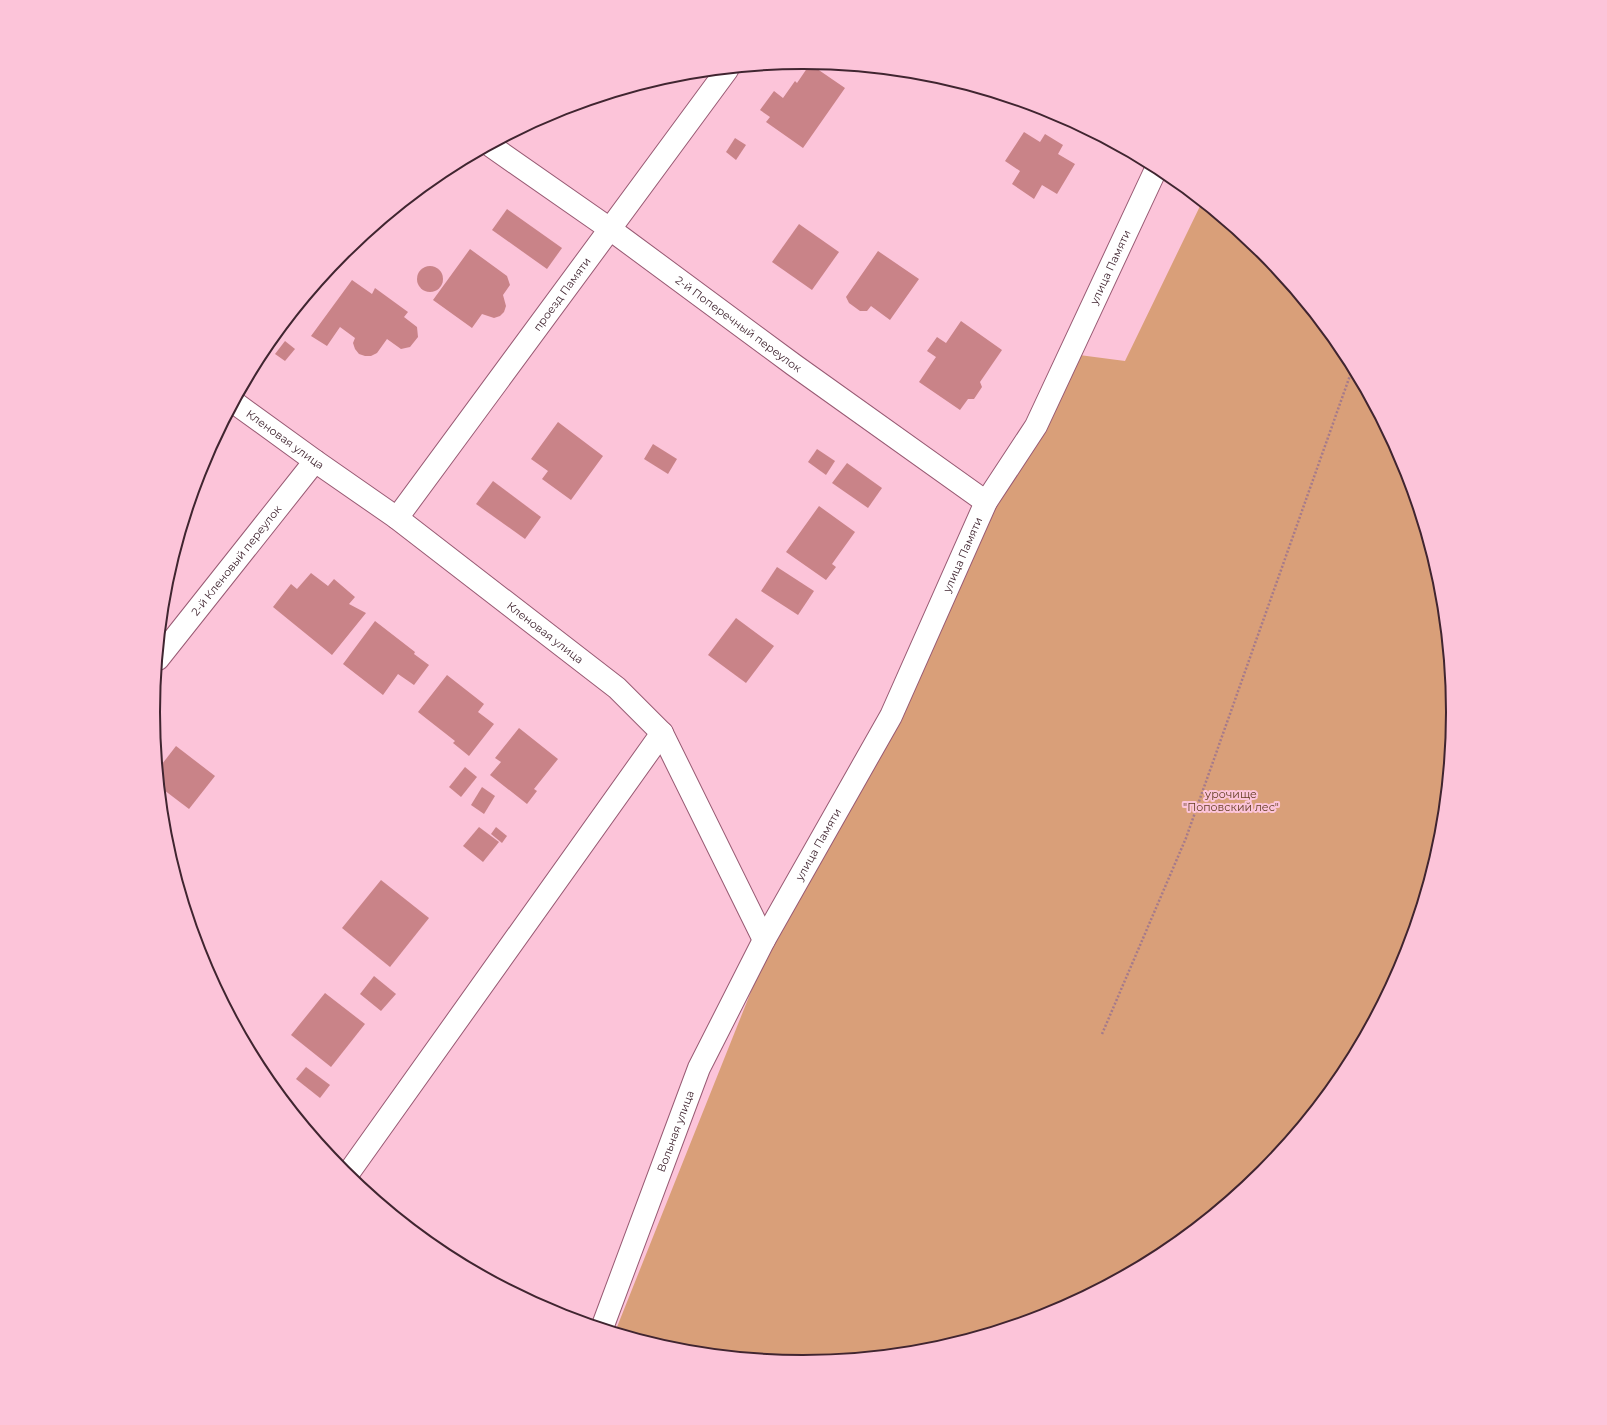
<svg xmlns="http://www.w3.org/2000/svg" width="1607" height="1425" viewBox="0 0 1607 1425" font-family="Montserrat,sans-serif">
<rect width="100%" height="100%" fill="#fcc4d9"/>
<polygon fill="#d99f79" points="1202,202 1264,253 1344,351 1405,464 1442,586 1454,713 1441,840 1404,962 1344,1074 1263,1173 1165,1253 1052,1314 930,1351 803,1363 676,1350 615,1332 766,954 1064,353 1125,361"/>
<g fill="#c98388">
<polygon points="810,64 845,88 803,148 766,122 770,117 760,110 774,91 783,98 795,81 797,83"/>
<polygon points="1024,132 1040,142 1045,134 1063,145 1058,154 1075,164 1057,194 1042,185 1034,199 1012,184 1020,171 1005,161"/>
<polygon points="735,138 746,145 736,160 726,152"/>
<polygon points="507,209 562,248 547,269 492,230"/>
<polygon points="799,224 839,252 812,290 772,262"/>
<polygon points="470,249 507,276 510,285 503,295 506,306 504,312 500,316 494,318 482,314 472,328 433,300"/>
<polygon points="878,251 919,279 890,320 871,306 867,311 860,311 849,303 846,297"/>
<circle cx="430" cy="279" r="13"/>
<polygon points="352,280 372,294 375,288 408,312 404,317 417,327 418,337 410,347 401,349 387,339 377,353 371,356 365,356 359,354 355,349 353,343 355,338 340,327 327,346 311,336"/>
<polygon points="961,321 1002,350 980,382 982,387 974,399 968,399 960,410 919,382 936,357 927,351 937,337 946,343"/>
<polygon points="285,341 295,349 285,361 275,354"/>
<polygon points="558,422 603,456 571,500 542,479 548,471 531,459"/>
<polygon points="653,444 677,459 668,474 644,459"/>
<polygon points="817,449 835,461 826,475 808,462"/>
<polygon points="847,463 882,488 868,508 832,483"/>
<polygon points="493,481 541,517 525,539 476,504"/>
<polygon points="819,506 855,532 832,564 836,567 826,580 786,552"/>
<polygon points="777,567 814,591 798,615 761,591"/>
<polygon points="311,573 328,586 334,579 355,597 349,604 366,613 332,655 273,607 291,584 297,589"/>
<polygon points="736,618 774,646 746,683 708,655"/>
<polygon points="375,621 415,652 414,654 429,665 414,685 398,674 383,695 343,664"/>
<polygon points="447,675 484,704 478,712 494,724 469,756 453,743 455,741 418,712"/>
<polygon points="519,728 558,759 534,789 537,791 527,804 490,775 501,762 495,758"/>
<polygon points="176,746 215,776 189,809 160,787 159,768"/>
<polygon points="465,767 477,777 461,797 449,787"/>
<polygon points="482,787 495,796 484,814 471,805"/>
<polygon points="479,827 499,842 483,862 463,846"/>
<polygon points="496,827 507,836 502,843 491,834"/>
<polygon points="381,880 429,918 390,967 342,928"/>
<polygon points="374,976 396,994 381,1011 360,994"/>
<polygon points="325,993 365,1024 331,1067 291,1035"/>
<polygon points="306,1067 330,1085 320,1098 296,1079"/>
</g>
<g fill="none" stroke-linecap="round" stroke-linejoin="round">
<g stroke="#985a73" stroke-width="24">
<g id="street">
<path id="s1" d="M491 146 610 229 794 365 986 502"/>
<path id="s2" d="M235 403 315 461 397 518 617 688 662 733 764 940"/>
<path id="s3" d="M397 518 727 70"/>
<path id="s4" d="M158 659 315 461"/>
<polyline points="347,1175 662,733"/>
<path id="s5" d="M602 1328 699 1068 764 940 891 716 986 502 1036 426 1157 167"/>
</g>
</g>
<polyline stroke="#a57a8b" stroke-width="2.5" stroke-dasharray="2 2" stroke-linecap="butt" points="1102,1034 1186,838 1353,367"/>
<use href="#street" stroke="#fff" stroke-width="22"/>
</g>
<g text-anchor="middle" dominant-baseline="central" stroke-width="4" stroke-linejoin="round" paint-order="stroke">
<g font-size="11" fill="#402530" stroke="#fcc4d9">
<text stroke="none"><textPath href="#s5" startOffset="1179">улица Памяти</textPath></text>
<text stroke="none"><textPath href="#s3" startOffset="278">проезд Памяти</textPath></text>
<text stroke="none"><textPath href="#s1" startOffset="305">2-й Поперечный переулок</textPath></text>
<text stroke="none"><textPath href="#s2" startOffset="62">Кленовая улица</textPath></text>
<text stroke="none"><textPath href="#s5" startOffset="855">улица Памяти</textPath></text>
<text stroke="none"><textPath href="#s4" startOffset="126">2-й Кленовый переулок</textPath></text>
<text stroke="none"><textPath href="#s2" startOffset="386">Кленовая улица</textPath></text>
<text stroke="none"><textPath href="#s5" startOffset="531">улица Памяти</textPath></text>
<text stroke="none"><textPath href="#s5" startOffset="210">Вольная улица</textPath></text>
</g>
<g font-size="11" fill="#633c21" stroke="#fcc4d9">
<text x="1231" y="794">урочище<tspan x="1231" dy="13">"Поповский лес"</tspan></text>
</g>
</g>
<path d="M0 0H1607V1425H0ZM160 712a643 643 0 1 1 1286 0a643 643 0 1 1-1286 0Z" fill="#fcc4d9" fill-rule="evenodd"/>
<path fill="none" stroke="#402530" stroke-width="2" d="M160 712a643 643 0 1 1 1286 0a643 643 0 1 1-1286 0Z"/>
</svg>
